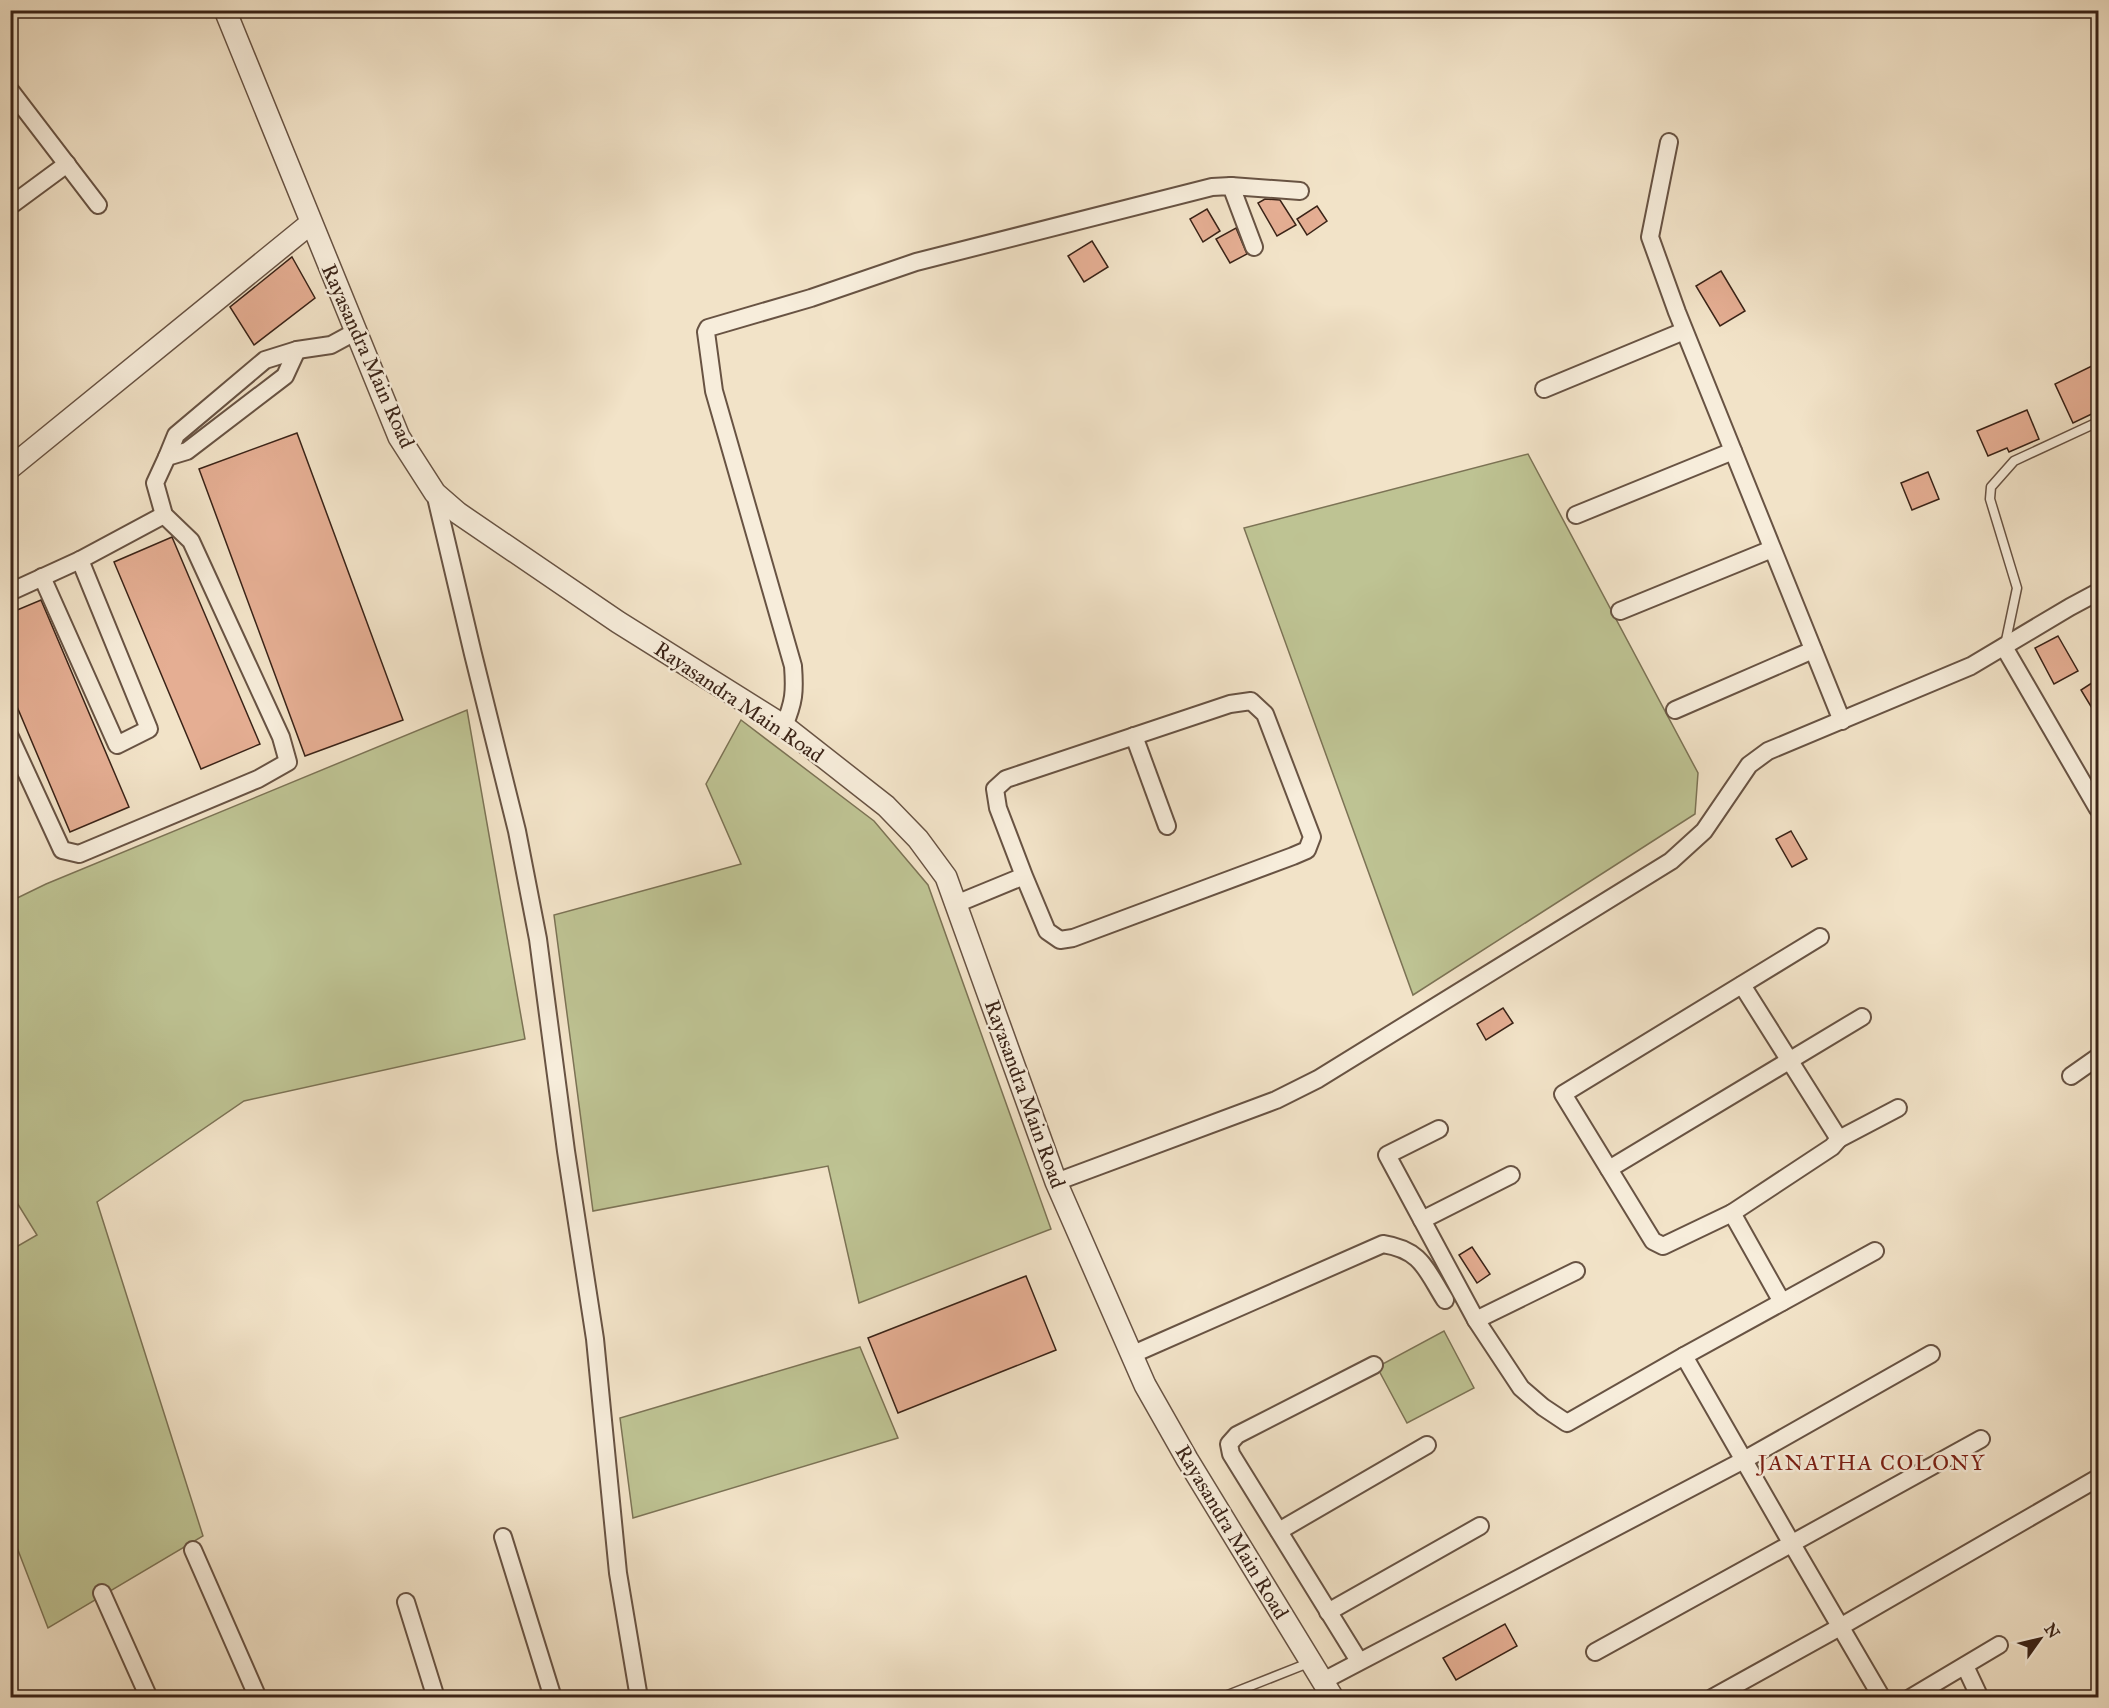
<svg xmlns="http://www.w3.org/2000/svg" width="2109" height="1708" viewBox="0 0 2109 1708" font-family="'IM FELL Great Primer',serif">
<rect width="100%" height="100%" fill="#f2e3c8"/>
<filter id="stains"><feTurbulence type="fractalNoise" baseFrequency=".00333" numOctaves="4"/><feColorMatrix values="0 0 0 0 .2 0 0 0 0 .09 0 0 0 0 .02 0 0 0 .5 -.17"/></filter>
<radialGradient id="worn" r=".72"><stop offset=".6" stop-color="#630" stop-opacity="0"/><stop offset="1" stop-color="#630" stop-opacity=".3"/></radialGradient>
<g fill="#bec393" stroke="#7c7355" stroke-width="1.5">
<polygon points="1528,454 1698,773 1695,814 1413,995 1244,528"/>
<polygon points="467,710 525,1039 244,1101 97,1202 203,1536 48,1628 11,1532 11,1250 37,1235 11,1193 11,901 46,884"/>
<polygon points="741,720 874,821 928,885 1051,1229 859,1303 828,1166 593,1211 554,915 741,864 706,784"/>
<polygon points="1444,1331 1474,1388 1407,1423 1377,1367"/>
<polygon points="860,1347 898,1438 633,1518 620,1418"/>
</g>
<g fill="#e5ae93" stroke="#3a2317" stroke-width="1.5">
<polygon points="1265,199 1280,200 1296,225 1277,236 1258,203"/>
<polygon points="1317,206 1327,221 1307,235 1297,219"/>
<polygon points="1207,209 1220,231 1203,242 1190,219"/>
<polygon points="1236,228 1247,254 1230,263 1216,239"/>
<polygon points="1092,241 1108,267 1084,282 1068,256"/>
<polygon points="292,257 315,298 254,345 230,307"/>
<polygon points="1721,271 1745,311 1720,326 1696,286"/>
<polygon points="2098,363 2098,411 2073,423 2055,384"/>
<polygon points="2027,410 2039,439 2009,452 2007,448 1988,456 1977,431"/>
<polygon points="297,433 403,720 305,756 199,469"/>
<polygon points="1928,472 1939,499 1912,510 1901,483"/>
<polygon points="172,537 260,744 201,769 114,562"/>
<polygon points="41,600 129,807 70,832 10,690 10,613"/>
<polygon points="2058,636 2078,671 2054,684 2035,648"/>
<polygon points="2098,679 2098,718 2081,690"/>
<polygon points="1791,831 1807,859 1792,867 1776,839"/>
<polygon points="1503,1008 1513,1023 1486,1040 1477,1024"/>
<polygon points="1472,1247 1490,1274 1477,1283 1459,1255"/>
<polygon points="1026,1276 1056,1350 898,1413 868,1338"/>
<polygon points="1505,1624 1517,1646 1456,1680 1443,1658"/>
</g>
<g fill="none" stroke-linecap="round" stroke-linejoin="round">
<g stroke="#685343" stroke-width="11">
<g id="service">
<polyline points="2005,645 2017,588 1990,499 1991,487 2014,461 2098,422"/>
<polyline points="1220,1698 1311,1662"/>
</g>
</g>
<g stroke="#685343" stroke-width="20">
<g id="minor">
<polyline points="10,90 98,205"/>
<polyline points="1669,142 1650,237 1677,312 1842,721"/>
<polyline points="1231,186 1300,191"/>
<polyline points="10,206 67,164"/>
<polyline points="1544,389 1684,331"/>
<polyline points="167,457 176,435 265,360 297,350 331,345 355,332"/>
<polyline points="435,493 473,654 517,831 538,939 566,1151 595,1339 618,1573 639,1698"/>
<polyline points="1576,515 1733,451"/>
<polyline points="42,577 117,745 149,729 80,560"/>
<polyline points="10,592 80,560 164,515"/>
<polyline points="1620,611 1772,549"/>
<polyline points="2004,647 2098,809"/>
<polyline points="1675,710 1813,650"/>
<path d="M784 726C794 702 795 692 793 666L714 391 706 332 708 328 811 298 916 262 1212 187 1231 186 1254 247"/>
<polyline points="1134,736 1167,826"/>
<polyline points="10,737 62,850 79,854 258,779 288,762 281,737 191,541 164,515 155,483 167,457 187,451 285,376 297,350"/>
<polyline points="956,904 1024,876 998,808 995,789 1006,779 1230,704 1251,701 1265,714 1312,837 1307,850 1293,856 1073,938 1060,940 1047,931 1024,876"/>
<polyline points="2071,1076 2098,1057"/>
<polyline points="1439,1129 1387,1155 1476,1320 1521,1388 1543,1407 1567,1423 1684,1356 1875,1251"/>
<polyline points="1839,1139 1898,1108"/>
<polyline points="1609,1169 1862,1017"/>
<polyline points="1056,1182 1276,1100 1318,1079 1671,861 1704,831 1749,765 1768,751 1971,666 2070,607 2098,592"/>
<polyline points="1732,1213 1832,1147 1839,1139 1742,985"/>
<polyline points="1422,1220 1511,1175"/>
<polyline points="1782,1302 1732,1213 1663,1246 1653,1241 1563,1094 1820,937"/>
<polyline points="1476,1320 1576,1271"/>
<path d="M1131 1355 1383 1244C1422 1250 1426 1270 1445 1300"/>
<polyline points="1684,1356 1792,1544 1882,1698"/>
<polyline points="1279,1531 1427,1445"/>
<polyline points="503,1537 553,1698"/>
<polyline points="193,1550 258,1698"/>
<polyline points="102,1593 149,1698"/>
<polyline points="406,1602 436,1698"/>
<polyline points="1328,1612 1480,1526"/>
<polyline points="1595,1652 1981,1439"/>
<polyline points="1359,1661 1231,1454 1229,1444 1237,1435 1374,1365"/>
<polyline points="1965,1666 1980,1698"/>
<polyline points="1323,1681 1744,1460 1931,1354"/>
<polyline points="1712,1698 1840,1627 2098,1478"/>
<polyline points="1910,1698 1999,1645"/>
</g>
</g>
<g stroke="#685343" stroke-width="24">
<g id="tertiary">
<polyline points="225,10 399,437 435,493 458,513 618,622 784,726 886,806 918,839 946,877 1056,1182 1145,1385 1187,1459 1333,1698"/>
<polyline points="10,468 311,223"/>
</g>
</g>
<use href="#service" stroke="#f7eddb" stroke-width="8"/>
<use href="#minor" stroke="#f7eddb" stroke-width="16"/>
<use href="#tertiary" stroke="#f7eddb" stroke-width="21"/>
</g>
<g text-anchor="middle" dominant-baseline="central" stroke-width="5" stroke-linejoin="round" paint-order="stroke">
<g font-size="21" fill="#3a2317" stroke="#f7eddb">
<text transform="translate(368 356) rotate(66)">Rayasandra Main Road</text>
<text transform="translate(739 702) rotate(34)">Rayasandra Main Road</text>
<text transform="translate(1025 1094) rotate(70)">Rayasandra Main Road</text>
<text transform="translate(1232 1532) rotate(59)">Rayasandra Main Road</text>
</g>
<g font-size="22" letter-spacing="1.5" fill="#7a1f14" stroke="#f7eddb">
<text x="1872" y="1462">JANATHA COLONY</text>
</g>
</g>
<rect width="2109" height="1708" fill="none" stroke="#f2e3c8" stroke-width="36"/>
<rect x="12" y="12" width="2085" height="1684" fill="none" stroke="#3a2317" stroke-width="3"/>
<rect x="18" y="18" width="2073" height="1672" fill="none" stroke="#3a2317" stroke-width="1.5"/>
<g transform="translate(2040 1639) rotate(56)" stroke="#f7eddb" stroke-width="4.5" paint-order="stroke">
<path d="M0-4.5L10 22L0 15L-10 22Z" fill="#3a2317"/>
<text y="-9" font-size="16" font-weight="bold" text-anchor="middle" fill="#3a2317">N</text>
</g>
<rect width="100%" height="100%" filter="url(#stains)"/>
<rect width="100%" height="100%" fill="url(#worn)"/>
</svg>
